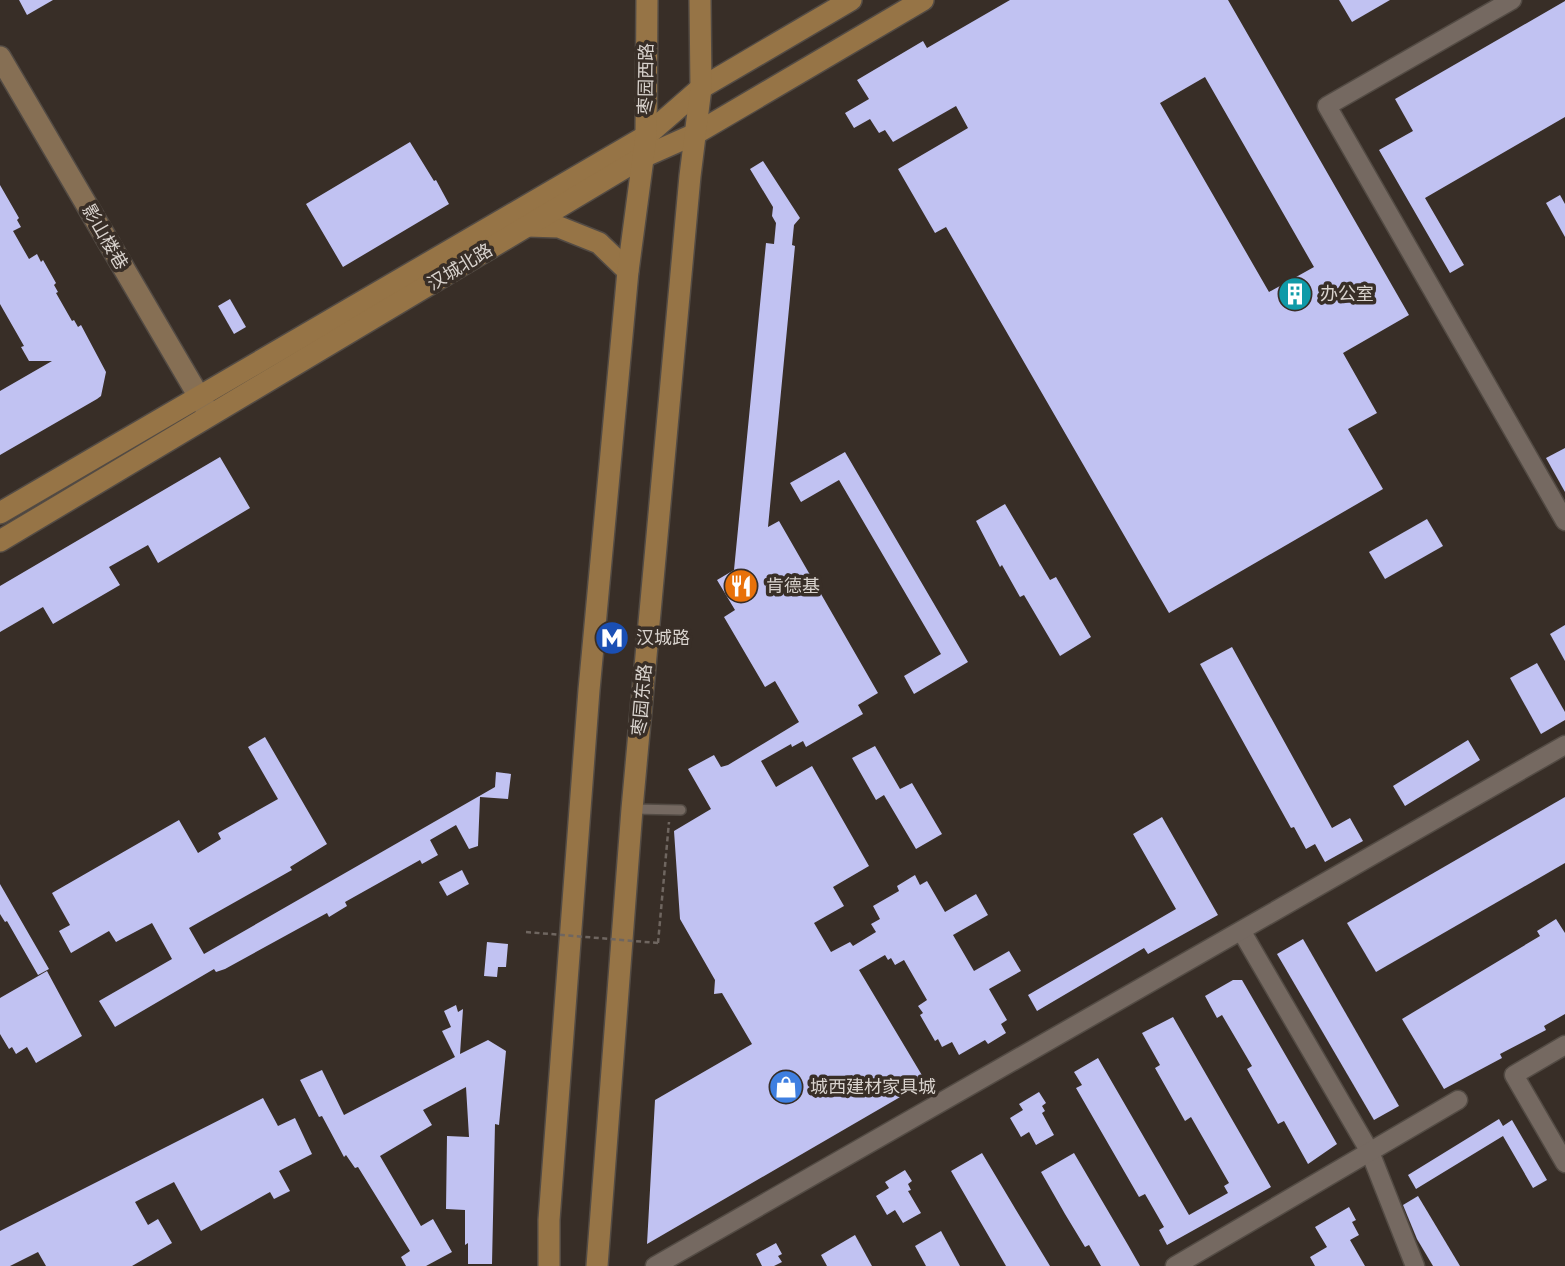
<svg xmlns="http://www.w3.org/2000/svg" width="1565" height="1266" viewBox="0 0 1565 1266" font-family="'Fira Sans','Noto Sans SC',sans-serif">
<rect width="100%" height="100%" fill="#382e27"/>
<g fill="#c1c2f2" fill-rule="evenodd">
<polygon points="19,0 53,0 27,15"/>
<path d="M1010 0H1228L1409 315 1343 353 1377 413 1348 429 1383 489 1169 613 946 227 935 233 898 169 968 128 956 106 893 142 885 130 879 133 870 119 854 128 845 113 869 99 857 80 923 41 927 48ZM1205 77 1314 267 1269 292 1160 103Z"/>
<polygon points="1339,0 1390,0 1352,22"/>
<polygon points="1565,1 1565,117 1425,198 1464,265 1450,273 1379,150 1413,131 1395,99"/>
<polygon points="410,142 434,181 436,180 449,204 343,267 306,204"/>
<polygon points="763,161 800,218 794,225 792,245 795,246 768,527 779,521 878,693 858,705 863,714 806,747 803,741 792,747 791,744 761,761 776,787 812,766 869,866 833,887 844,906 814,923 831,952 850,942 853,946 876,932 871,924 880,919 873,906 899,891 897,886 915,875 920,885 927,881 945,912 976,894 988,915 953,935 974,971 1009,951 1021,971 989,989 1007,1020 1001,1024 1006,1033 988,1044 985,1040 959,1055 952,1042 942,1047 938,1039 935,1041 920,1015 923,1013 918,1006 927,1000 904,960 895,965 891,958 888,960 885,955 859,970 926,1082 647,1244 655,1100 752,1044 722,993 714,994 715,980 680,919 674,831 711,809 688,769 714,755 721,767 728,765 799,722 775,681 765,687 724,617 735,610 717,580 734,570 766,243 774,244 776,223 772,216 773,207 750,169"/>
<polygon points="0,185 19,218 17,220 21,227 13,231 29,259 37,254 41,262 43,260 56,283 54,285 58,292 56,293 72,321 74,320 78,327 81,325 106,372 101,396 97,399 0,455 0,391 52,361 29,361 21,347 24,346 0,304"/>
<polygon points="1560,195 1565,204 1565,237 1546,203"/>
<polygon points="230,299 246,327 234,334 218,306"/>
<polygon points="1565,448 1565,492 1546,458"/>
<polygon points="845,452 968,662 914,694 904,676 941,654 839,480 801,502 790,483"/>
<polygon points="220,457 250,508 158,563 148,545 109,567 120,585 53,624 43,607 0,632 0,586"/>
<polygon points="1005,504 1050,580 1056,577 1091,637 1060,656 1024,595 1020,597 1002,565 1000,567 976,521"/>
<polygon points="1427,519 1443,546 1385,579 1369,552"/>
<polygon points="1565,625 1565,661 1550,634"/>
<polygon points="1232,647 1332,828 1350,818 1363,841 1325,862 1315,844 1306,849 1294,827 1291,828 1200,664"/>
<polygon points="1537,663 1565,712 1565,720 1541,734 1510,678"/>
<polygon points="265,737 327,844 290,867 292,870 189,928 204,954 495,787 496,772 511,774 508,799 480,797 478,846 469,849 456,825 430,840 438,855 422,864 420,860 345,902 347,906 329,917 327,913 225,969 216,972 214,969 115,1027 99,1001 172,959 152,923 116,942 109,931 71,953 59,931 70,925 52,893 179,820 198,853 221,839 218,833 278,799 248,747"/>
<polygon points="1468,740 1480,760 1405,806 1393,786"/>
<polygon points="875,746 900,789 912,783 942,834 916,849 884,795 876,800 852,758"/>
<polygon points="1565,797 1565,863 1376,972 1347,923"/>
<polygon points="1162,817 1218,915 1148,954 1144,948 1037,1011 1028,995 1176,909 1133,834"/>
<polygon points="462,870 469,884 447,896 439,882"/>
<polygon points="0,884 49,969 38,975 7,921 5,922 0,914"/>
<polygon points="1556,919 1565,933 1565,1014 1544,1026 1546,1030 1500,1054 1502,1058 1444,1089 1402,1019 1540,936 1537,931"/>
<polygon points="1303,939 1399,1106 1374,1120 1277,954"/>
<polygon points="487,942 508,944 506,967 498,967 497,977 484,976"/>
<polygon points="47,971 82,1036 36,1063 27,1047 16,1054 12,1047 9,1049 0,1034 0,998"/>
<polygon points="1233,980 1242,980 1337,1144 1308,1164 1284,1121 1278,1124 1247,1069 1252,1066 1222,1015 1217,1018 1205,996"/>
<polygon points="456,1005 458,1012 463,1009 460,1054 488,1040 506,1051 499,1125 495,1124 492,1264 468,1264 468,1243 465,1245 465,1210 446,1209 447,1136 469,1137 466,1087 423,1110 432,1125 380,1156 421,1226 433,1219 452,1252 426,1266 406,1266 401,1257 410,1251 358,1167 355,1168 346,1155 344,1157 322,1116 319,1117 300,1080 322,1070 344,1115 455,1057 442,1031 451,1027 444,1011"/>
<polygon points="1173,1017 1271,1187 1167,1245 1159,1230 1164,1227 1145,1194 1139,1197 1076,1088 1082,1085 1074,1072 1098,1058 1189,1215 1228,1193 1224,1186 1229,1183 1191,1117 1185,1121 1155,1068 1160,1065 1142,1033"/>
<polygon points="1039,1092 1046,1103 1042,1106 1045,1111 1042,1113 1054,1135 1036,1145 1029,1132 1021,1137 1010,1118 1023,1110 1019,1104"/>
<polygon points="263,1098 278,1126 295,1118 312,1154 279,1171 290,1191 274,1199 270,1192 201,1231 174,1182 135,1202 148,1225 158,1219 172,1243 132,1266 46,1266 38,1252 10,1266 0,1266 0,1231"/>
<polygon points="1499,1119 1503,1126 1512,1120 1547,1180 1533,1188 1503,1136 1416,1189 1408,1175"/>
<polygon points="982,1153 1016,1210 1050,1266 1006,1266 951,1171"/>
<polygon points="1074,1153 1128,1245 1140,1266 1101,1266 1089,1245 1085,1247 1065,1214 1041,1172"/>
<polygon points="905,1170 912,1181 908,1184 911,1190 908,1191 921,1213 903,1223 895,1210 887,1215 876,1196 889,1188 885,1182"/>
<polygon points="1418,1196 1460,1266 1433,1266 1417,1239 1403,1205"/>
<polygon points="1349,1207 1356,1220 1352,1222 1359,1235 1350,1240 1365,1266 1315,1266 1310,1257 1327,1247 1315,1227"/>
<polygon points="941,1231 960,1266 926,1266 915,1246"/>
<polygon points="855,1235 872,1266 827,1266 821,1255"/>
<polygon points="776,1243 782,1254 778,1256 782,1262 774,1266 762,1266 756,1254"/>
</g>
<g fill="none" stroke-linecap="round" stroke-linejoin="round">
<g stroke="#534b44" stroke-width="12">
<polyline id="lane" points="633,809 681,810"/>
</g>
<g stroke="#534b44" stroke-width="21">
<g id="street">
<polyline points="1512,0 1327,106 1565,521"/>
<polyline points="1242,932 1370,1152 1415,1266"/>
<polyline points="1565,1045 1514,1075 1565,1163"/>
<polyline points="655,1266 1565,745"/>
<polyline points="1175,1266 1458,1100"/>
</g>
</g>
<g stroke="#534b44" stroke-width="24">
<polyline id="secondary" points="0,57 208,412"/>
</g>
<g stroke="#534b44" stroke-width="24">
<g id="primary">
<polyline points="528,226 559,227 599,243 628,271"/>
<polyline points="0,513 646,136 701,88 851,0"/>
<polyline points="0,541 641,158 695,134 923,0"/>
<polyline points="549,1266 549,1220 589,690 628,271 646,136 647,0"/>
<polyline points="597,1266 632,809 690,176 701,88 700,0"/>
</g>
</g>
<polyline stroke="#6f6660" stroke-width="2.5" stroke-dasharray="5 3.5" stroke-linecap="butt" points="658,943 669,822"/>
<use href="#lane" stroke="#756961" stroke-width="9"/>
<use href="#street" stroke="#756961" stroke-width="18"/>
<use href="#secondary" stroke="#866f54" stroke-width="21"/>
<use href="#primary" stroke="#967446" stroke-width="21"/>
<polyline stroke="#6f6660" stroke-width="2.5" stroke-dasharray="5 3.5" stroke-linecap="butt" points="526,932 658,943"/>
</g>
<defs>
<g id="building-disc" transform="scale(1.75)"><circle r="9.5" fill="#0f9aa8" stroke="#382e27"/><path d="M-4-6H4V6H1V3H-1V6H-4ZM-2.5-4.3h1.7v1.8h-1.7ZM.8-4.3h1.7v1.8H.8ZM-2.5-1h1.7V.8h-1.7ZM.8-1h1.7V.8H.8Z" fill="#fff"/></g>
<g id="restaurant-disc" transform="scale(1.75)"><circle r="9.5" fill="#e8710a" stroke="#382e27"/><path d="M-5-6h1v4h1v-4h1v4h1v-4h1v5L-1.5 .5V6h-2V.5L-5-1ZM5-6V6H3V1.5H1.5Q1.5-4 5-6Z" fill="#fff"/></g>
<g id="metro-disc" transform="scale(1.75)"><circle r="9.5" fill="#1a4fb4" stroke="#382e27"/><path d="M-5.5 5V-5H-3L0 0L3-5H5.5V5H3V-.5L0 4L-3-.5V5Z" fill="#fff"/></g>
<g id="shop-disc" transform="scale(1.75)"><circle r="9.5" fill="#3f7fe0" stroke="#382e27"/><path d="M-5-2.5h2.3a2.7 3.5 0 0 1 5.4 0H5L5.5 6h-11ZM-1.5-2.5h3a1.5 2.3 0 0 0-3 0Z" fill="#fff"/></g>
</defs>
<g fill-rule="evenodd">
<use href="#building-disc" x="1295" y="294"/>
<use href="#restaurant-disc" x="741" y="586"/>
<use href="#metro-disc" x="612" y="638"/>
<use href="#shop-disc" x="786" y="1087"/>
</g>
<g text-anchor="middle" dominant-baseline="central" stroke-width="7" stroke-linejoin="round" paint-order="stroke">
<g font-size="18" fill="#d9d3ce" stroke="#382e27">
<text transform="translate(646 79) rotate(-89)">枣园西路</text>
<text transform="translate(105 237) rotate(60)">影山楼巷</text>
<text transform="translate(460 267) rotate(-31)">汉城北路</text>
<text transform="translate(642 700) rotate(-85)">枣园东路</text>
</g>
<g font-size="18" fill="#d9d3ce" stroke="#382e27" text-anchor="start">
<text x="1320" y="294">办公室</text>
<text x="766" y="586">肯德基</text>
<text x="636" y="638">汉城路</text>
<text x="810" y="1087">城西建材家具城</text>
</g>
</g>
</svg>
